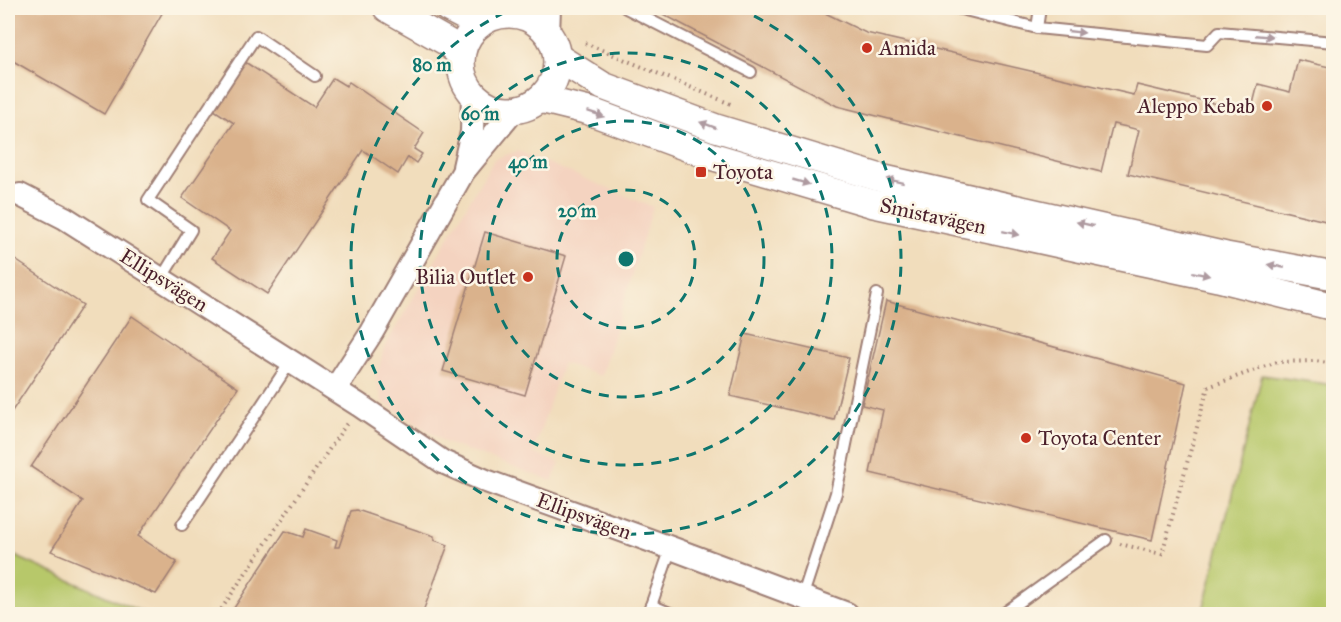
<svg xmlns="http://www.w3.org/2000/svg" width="1341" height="622" viewBox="0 0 1341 622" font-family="'IM FELL Great Primer',serif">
<rect width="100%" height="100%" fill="#fcf5e5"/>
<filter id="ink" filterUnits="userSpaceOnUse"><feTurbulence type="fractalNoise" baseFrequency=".0167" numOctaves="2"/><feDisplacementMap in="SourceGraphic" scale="12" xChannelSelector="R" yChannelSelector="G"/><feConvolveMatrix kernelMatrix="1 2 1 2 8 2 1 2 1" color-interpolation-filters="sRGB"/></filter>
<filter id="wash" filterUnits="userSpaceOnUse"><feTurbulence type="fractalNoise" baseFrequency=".008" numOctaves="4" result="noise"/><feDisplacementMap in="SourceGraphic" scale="24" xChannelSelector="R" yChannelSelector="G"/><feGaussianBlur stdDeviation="1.35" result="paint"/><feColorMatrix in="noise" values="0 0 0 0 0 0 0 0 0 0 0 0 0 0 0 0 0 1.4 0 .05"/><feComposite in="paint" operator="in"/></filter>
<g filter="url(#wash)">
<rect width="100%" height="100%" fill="#f1ddbc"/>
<polygon fill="#f4d3c0" points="518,151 653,207 601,376 563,363 533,453 560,463 552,481 446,443 383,402 376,378 384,348 494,159"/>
<g fill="#b7c86b" stroke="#80744b" stroke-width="1.5">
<polygon points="1262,375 1333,385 1333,614 1202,614"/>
<polygon points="8,553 146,614 8,614"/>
</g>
<g id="blocks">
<g fill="#dab28c">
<polygon points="8,8 165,8 104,114 8,58"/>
<polygon points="656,8 815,8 866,33 1134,95 1137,85 1251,112 1258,84 1290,92 1298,60 1334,68 1334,223 1128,174 1139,130 1127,127 1113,124 1101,172 837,106 655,10"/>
<polygon points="245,62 314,107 333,78 346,86 349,82 424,133 414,149 422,154 416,163 408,157 398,174 363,150 267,294 212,258 230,231 182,198 234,123 214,110"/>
<polygon points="485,232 566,256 525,395 443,371"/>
<polygon points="8,255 83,305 8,417"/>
<polygon points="886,301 1186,383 1152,540 870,473 883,410 862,405"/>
<polygon points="132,316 238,388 138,536 177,562 156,594 51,551 83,501 31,467"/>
<polygon points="745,334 849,358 834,420 730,396"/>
<polygon points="357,510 434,536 434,540 448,545 422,614 230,614 285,531 303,537 306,529 337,540 335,547 339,547 351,511"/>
</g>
</g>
</g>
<g filter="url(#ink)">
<use href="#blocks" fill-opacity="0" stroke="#9e7e74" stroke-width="1.5"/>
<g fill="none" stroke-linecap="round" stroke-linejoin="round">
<g stroke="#9e7e74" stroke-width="14">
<g id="service">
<polyline points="626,8 751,72"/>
<polyline points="957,8 1037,28 1207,45 1219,32 1334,42"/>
<polyline points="1037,28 1040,8"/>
<polyline points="161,279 191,230 148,200 256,36 315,76"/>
<polyline points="182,525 291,361"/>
<polyline points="802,598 836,493 877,294"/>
<polyline points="651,605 672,614"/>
<polyline points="648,614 671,548"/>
<polyline points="1003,614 1106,540"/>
</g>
</g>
<g stroke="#9e7e74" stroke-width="26">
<g id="minor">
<polyline points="509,14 514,8"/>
<polyline points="548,34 549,8"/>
<polyline points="464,167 472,132 473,94"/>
<polyline points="20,195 65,218 359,405 443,462 486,481 671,548 847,614"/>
<polyline points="335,389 372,332 463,172 514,110"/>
</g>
</g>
<g stroke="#9e7e74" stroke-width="30">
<g id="tertiary">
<polyline points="387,8 447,42 461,55"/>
<polyline points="448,8 479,24"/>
<circle cx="509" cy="62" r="48"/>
<polyline points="557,57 603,86 716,128 884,179 1226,256 1334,276"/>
<polyline points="540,99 589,111 711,156 874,204 1218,278 1334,307"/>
</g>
</g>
<g stroke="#9e7e74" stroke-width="4" stroke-dasharray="1.5 4.5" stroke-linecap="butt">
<polyline points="1334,16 1334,22"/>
<polyline points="585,43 733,105"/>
<polyline points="1120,544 1162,554 1208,387 1277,362 1315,361 1334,364"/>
<polyline points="218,614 347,423"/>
</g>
<use href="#service" stroke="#fff" stroke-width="10"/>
<use href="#minor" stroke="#fff" stroke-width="22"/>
<use href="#tertiary" stroke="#fff" stroke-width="27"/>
</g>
<defs><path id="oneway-solid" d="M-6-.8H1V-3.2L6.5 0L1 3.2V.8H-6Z" transform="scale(1.5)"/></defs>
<g fill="#ae9aa0">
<use href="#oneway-solid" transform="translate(1076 32) rotate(6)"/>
<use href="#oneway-solid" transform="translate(1264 36) rotate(5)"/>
<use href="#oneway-solid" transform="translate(596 114) rotate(19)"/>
<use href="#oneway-solid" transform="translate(708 125) rotate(-160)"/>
<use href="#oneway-solid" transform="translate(895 181) rotate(-167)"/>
<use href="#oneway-solid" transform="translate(801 182) rotate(16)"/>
<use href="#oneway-solid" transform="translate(1085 224) rotate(-167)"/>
<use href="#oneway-solid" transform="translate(1011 233) rotate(12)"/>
<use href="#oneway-solid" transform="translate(1276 266) rotate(-169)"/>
<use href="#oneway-solid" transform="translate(1201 274) rotate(12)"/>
</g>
</g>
<g fill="none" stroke="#0f766e" stroke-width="3" stroke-dasharray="10 8">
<circle cx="626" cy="259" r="69"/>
<circle cx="626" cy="259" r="138"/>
<circle cx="626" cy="259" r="206"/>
<path d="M738 8A275 275 0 1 1 514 8"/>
</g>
<g fill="#c8321e" stroke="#fcf5e5" stroke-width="2">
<circle cx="867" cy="48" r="6"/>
<circle cx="1267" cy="106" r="6"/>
<rect x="695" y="166" width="12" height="12" rx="3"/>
<circle cx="528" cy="277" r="6"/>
<circle cx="1026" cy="438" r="6"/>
</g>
<g text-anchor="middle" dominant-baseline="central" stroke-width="5" stroke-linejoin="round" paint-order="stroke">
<g font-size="21" fill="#4a1f2b" stroke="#fcf5e5" text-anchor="start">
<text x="879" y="48">Amida</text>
<text x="1255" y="106" text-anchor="end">Aleppo Kebab</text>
<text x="713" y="172">Toyota</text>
<text x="516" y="277" text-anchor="end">Bilia Outlet</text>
<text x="1038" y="438">Toyota Center</text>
</g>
<g font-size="21" fill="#4a1f2b" stroke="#fcf5e5">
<text transform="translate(933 216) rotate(12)">Smistavägen</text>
<text transform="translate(164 280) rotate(32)">Ellipsvägen</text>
<text transform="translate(584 516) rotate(20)">Ellipsvägen</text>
</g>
</g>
<circle cx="626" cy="259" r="9" fill="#0f766e" stroke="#fcf5e5" stroke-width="3"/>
<g font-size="18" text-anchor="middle" font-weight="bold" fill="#0f766e" stroke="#fcf5e5" stroke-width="5" stroke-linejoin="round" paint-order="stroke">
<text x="432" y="71">80 m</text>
<text x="480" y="120">60 m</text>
<text x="528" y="168">40 m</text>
<text x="577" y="217">20 m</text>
</g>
<rect width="1341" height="622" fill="none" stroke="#fcf5e5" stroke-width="30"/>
</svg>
